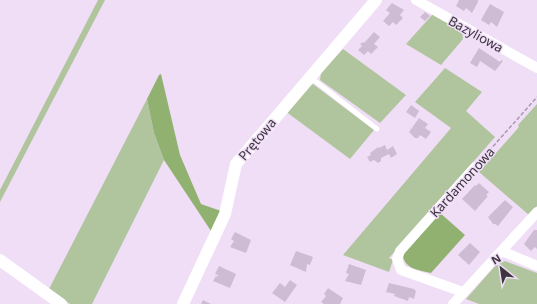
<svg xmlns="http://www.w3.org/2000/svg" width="537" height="304" viewBox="0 0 537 304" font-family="'Noto Sans',sans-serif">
<rect width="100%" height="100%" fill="#f0def7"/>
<g fill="#b0c59d">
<polygon points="98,0 105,0 0,202 0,190"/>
<polygon points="433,14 462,31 463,39 441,65 406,44"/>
<polygon points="343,49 406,95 380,123 320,80 321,73"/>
<polygon points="445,68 482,92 466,111 495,137 389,258 393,260 389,272 343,255 451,128 415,102"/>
<polygon points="313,84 374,130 350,159 285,111 307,86"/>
<polygon points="147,99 154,133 164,160 92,304 70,304 49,289"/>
<polygon points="537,104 537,206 529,215 479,172 519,127 518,125"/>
<polygon points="505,261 537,273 537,304 479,304 466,299 496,265"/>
</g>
<g fill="#91b171">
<polygon points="161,74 180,155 201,204 221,211 211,231 164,160 154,133 147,99 159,75"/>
<path d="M439 212 465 235 431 273C419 270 404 269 403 255Z"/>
</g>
<g fill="#cdbcd4">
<polygon points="459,0 478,0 478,2 472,13 466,8 464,11 456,6"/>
<polygon points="392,3 404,10 400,15 403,18 396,25 393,22 389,26 383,21 390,13 386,10"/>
<polygon points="490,4 504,12 497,27 491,22 489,25 481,20"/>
<polygon points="425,12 430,16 425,21 420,17"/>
<polygon points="374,32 380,37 374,44 378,47 371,54 368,51 364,55 358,50 362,46 360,44 363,42 364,43"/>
<polygon points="479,48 500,62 501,60 503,61 495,71 480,61 477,67 470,63"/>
<polygon points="411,105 419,111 415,118 406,112"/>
<polygon points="419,118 428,124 425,128 431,132 426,139 420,135 418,138 415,138 409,132"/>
<polygon points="385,145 387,150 393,146 397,154 391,158 389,154 381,158 381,161 378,163 374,160 370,162 367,157 371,155 370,153 378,147 379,148"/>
<polygon points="479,183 489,192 486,195 488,196 475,211 462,199 475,185 476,186"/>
<polygon points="505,200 513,207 498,226 495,224 493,224 488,217"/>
<polygon points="534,230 537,230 537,249 535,247 531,251 524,244"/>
<polygon points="235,232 251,240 246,253 230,247 234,241 231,239"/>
<polygon points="470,243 480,252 469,265 458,255"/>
<polygon points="296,251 313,257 310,265 307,264 306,272 290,265"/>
<polygon points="349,264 366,270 361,285 345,281 349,274 346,273"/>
<polygon points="219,266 236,274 230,288 213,281 216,276 217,277 218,275 215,274"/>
<polygon points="290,280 297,285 285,302 272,293 280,283 285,287"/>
<polygon points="389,283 414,289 416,291 414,299 409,297 408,301 394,296 395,294 386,292"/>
<polygon points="328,288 343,298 340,304 324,304 321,302 326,296 324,294"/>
<polygon points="203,300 211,304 201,304"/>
</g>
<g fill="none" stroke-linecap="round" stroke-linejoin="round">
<polyline stroke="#a799ac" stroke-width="1.5" stroke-dasharray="4 2" stroke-linecap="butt" points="481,160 537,97"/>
<polyline stroke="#fff" stroke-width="5" points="310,77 377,129"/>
<g stroke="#fff" stroke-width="10">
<polyline points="416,0 537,68"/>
<polyline points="502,251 537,266"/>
<polyline points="463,292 401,270 397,259 400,251 475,167"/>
<polyline points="453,304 537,212"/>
</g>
<g stroke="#fff" stroke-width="12">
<polyline points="0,260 61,304"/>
<polyline points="183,304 225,214 236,164 376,0"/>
</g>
</g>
<g text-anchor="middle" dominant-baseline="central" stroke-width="3" stroke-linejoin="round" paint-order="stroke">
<g font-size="13" fill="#3c353f" stroke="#f0def7">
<text transform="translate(476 34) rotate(29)">Bazyliowa</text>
<text transform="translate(257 139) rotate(-50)">Prętowa</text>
<text transform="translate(462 182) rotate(-48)">Kardamonowa</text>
</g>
</g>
<g transform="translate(501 268) rotate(330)" stroke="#f0def7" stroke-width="3" paint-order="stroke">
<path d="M0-3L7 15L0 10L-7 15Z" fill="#3c353f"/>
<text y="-6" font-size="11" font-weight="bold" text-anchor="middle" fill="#3c353f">N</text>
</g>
</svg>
